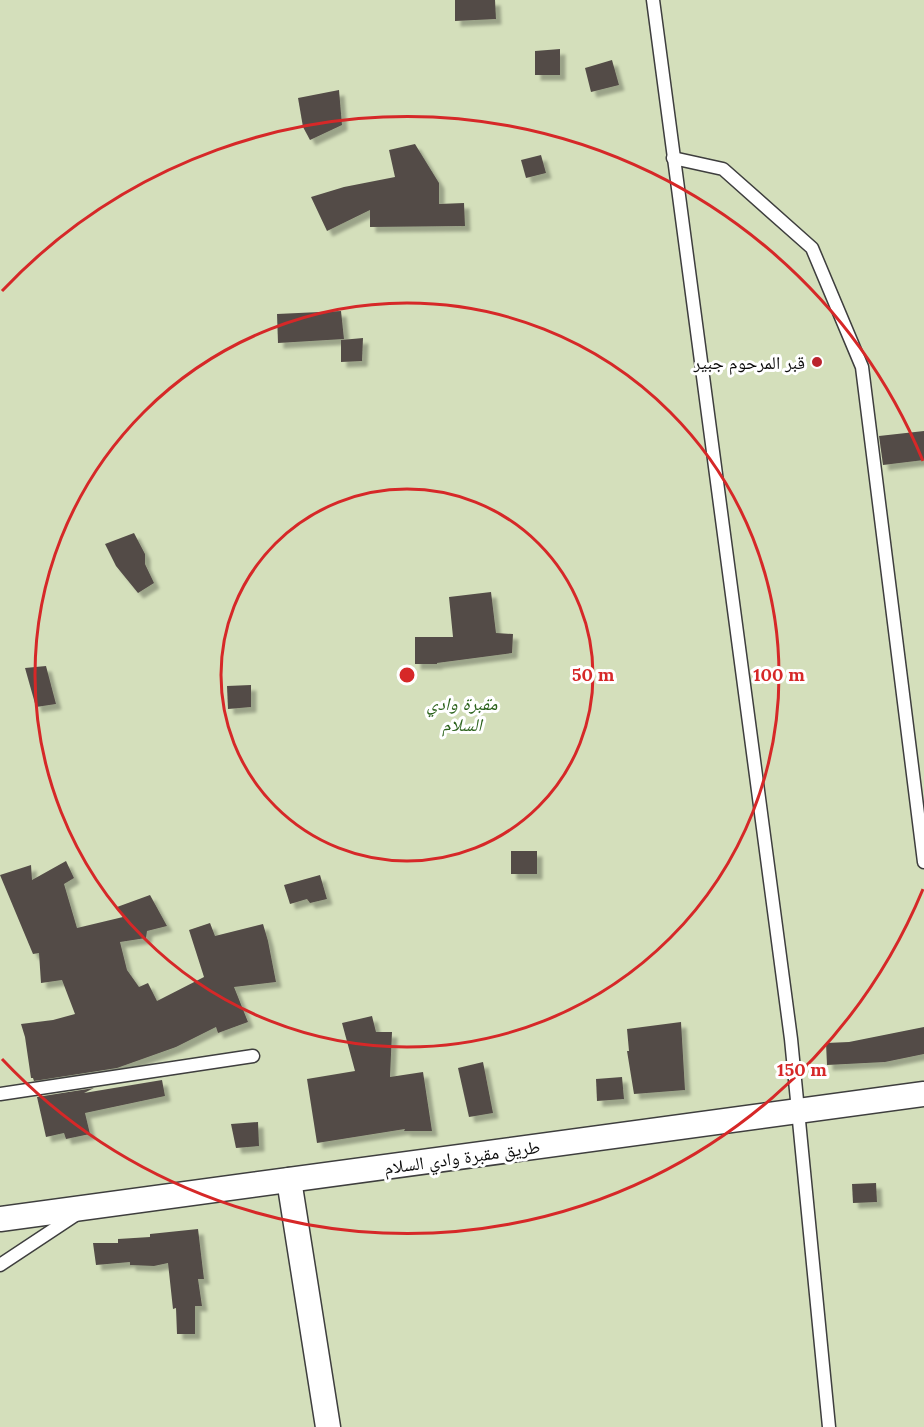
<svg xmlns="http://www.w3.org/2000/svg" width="924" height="1427" viewBox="0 0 924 1427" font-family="Lora,'Noto Naskh Arabic',serif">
<defs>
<filter id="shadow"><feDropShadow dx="5.5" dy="5.5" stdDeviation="1.5" flood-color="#0004"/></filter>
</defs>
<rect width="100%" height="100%" fill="#fffae8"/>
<rect fill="#d4dfbb" x="0" y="0" width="924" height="1427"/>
<g fill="#534c47" filter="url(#shadow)">
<polygon points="455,0 495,0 496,19 455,21"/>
<polygon points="560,49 560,75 535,75 535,51"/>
<polygon points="612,60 619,85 591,92 585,68"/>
<polygon points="339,90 342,125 310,140 303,127 298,98"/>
<polygon points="415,144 439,183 439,204 464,203 465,226 370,227 370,210 327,231 311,197 344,187 395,177 389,150"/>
<polygon points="541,155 546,173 526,178 521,160"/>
<polygon points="341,311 344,339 278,343 277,314"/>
<polygon points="363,338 362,361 341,362 341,340"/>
<polygon points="924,431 924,460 883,465 879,436"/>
<polygon points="134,533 145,554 145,564 154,583 138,593 116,566 105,544"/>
<polygon points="491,592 496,633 513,634 512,653 437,663 437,664 415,664 415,637 453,637 449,597"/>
<polygon points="46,666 56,704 36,707 25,668"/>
<polygon points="251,685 251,707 228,709 227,686"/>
<rect x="511" y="851" width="26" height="23"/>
<polygon points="66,861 74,878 64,884 77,928 123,917 117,907 150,895 167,926 147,931 146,938 120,942 127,970 139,987 148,983 157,1001 204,977 189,930 210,923 215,936 263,924 268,941 276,982 234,987 248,1022 218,1033 216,1027 176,1047 117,1068 34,1081 33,1078 31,1078 25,1037 21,1024 53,1020 75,1014 62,980 41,983 39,953 33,954 0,875 31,865 32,880"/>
<polygon points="320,875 327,899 310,903 307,899 290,904 284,885"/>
<polygon points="372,1016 376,1032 392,1032 390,1077 423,1072 432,1131 404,1131 405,1129 317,1143 307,1079 355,1071 342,1023"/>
<polygon points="681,1022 685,1090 634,1094 627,1051 629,1051 627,1029"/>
<polygon points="924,1027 924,1054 885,1062 827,1065 826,1043 849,1042"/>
<polygon points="483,1062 493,1113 469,1117 458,1068"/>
<polygon points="622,1077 624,1099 597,1101 596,1079"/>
<polygon points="162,1080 165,1096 85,1113 90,1134 66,1139 64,1133 46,1137 37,1097 94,1088 84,1093"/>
<polygon points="258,1122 259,1146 236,1148 231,1124"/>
<polygon points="876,1183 877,1202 853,1203 852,1184"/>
<polygon points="198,1229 204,1279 198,1279 202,1306 195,1306 195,1334 177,1334 176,1308 173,1309 168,1263 154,1266 130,1265 130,1262 96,1265 93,1243 118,1243 118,1239 150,1237 150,1234"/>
</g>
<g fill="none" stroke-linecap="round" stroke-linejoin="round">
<g stroke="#3e3e3e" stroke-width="15">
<g id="service">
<polyline points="653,0 791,1039 829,1427"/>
<polyline points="673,158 723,169 812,248 862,367 924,862"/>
<polyline points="0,1094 253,1056"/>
<polyline points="0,1265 77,1214"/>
</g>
</g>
<g stroke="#3e3e3e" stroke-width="27">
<g id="minor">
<polyline points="289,1180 328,1427"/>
<polyline points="0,1219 924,1094"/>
</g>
</g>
<use href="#service" stroke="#fff" stroke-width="12"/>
<use href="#minor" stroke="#fff" stroke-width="24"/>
</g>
<g fill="none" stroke="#d62828" stroke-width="3">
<circle cx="407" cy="675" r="186"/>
<circle cx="407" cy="675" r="372"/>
<path d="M923 889A558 558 0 0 1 2 1059M2 291A558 558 0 0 1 923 461"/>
</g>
<circle fill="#bb232c" stroke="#fff" stroke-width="2" cx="817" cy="362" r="6"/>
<g text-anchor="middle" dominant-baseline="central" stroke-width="6" stroke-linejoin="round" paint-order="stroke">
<g font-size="18" fill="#0b0b0b" stroke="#fff" text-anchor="end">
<text x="805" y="362">قبر المرحوم جبير</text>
</g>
<g font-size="18" font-style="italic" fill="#2b621b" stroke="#fff">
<text x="462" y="703">مقبرة وادي<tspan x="462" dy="21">السلام</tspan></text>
</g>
<g font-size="18" fill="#0b0b0b" stroke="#fff">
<text transform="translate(462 1157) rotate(-8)">طريق مقبرة وادي السلام</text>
</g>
</g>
<circle cx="407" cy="675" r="9" fill="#d62828" stroke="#fff" stroke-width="3"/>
<g font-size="18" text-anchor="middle" font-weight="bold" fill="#d62828" stroke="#fff" stroke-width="6" stroke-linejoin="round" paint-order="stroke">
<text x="593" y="681">50 m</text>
<text x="779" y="681">100 m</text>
<text x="802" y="1076">150 m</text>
</g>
</svg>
